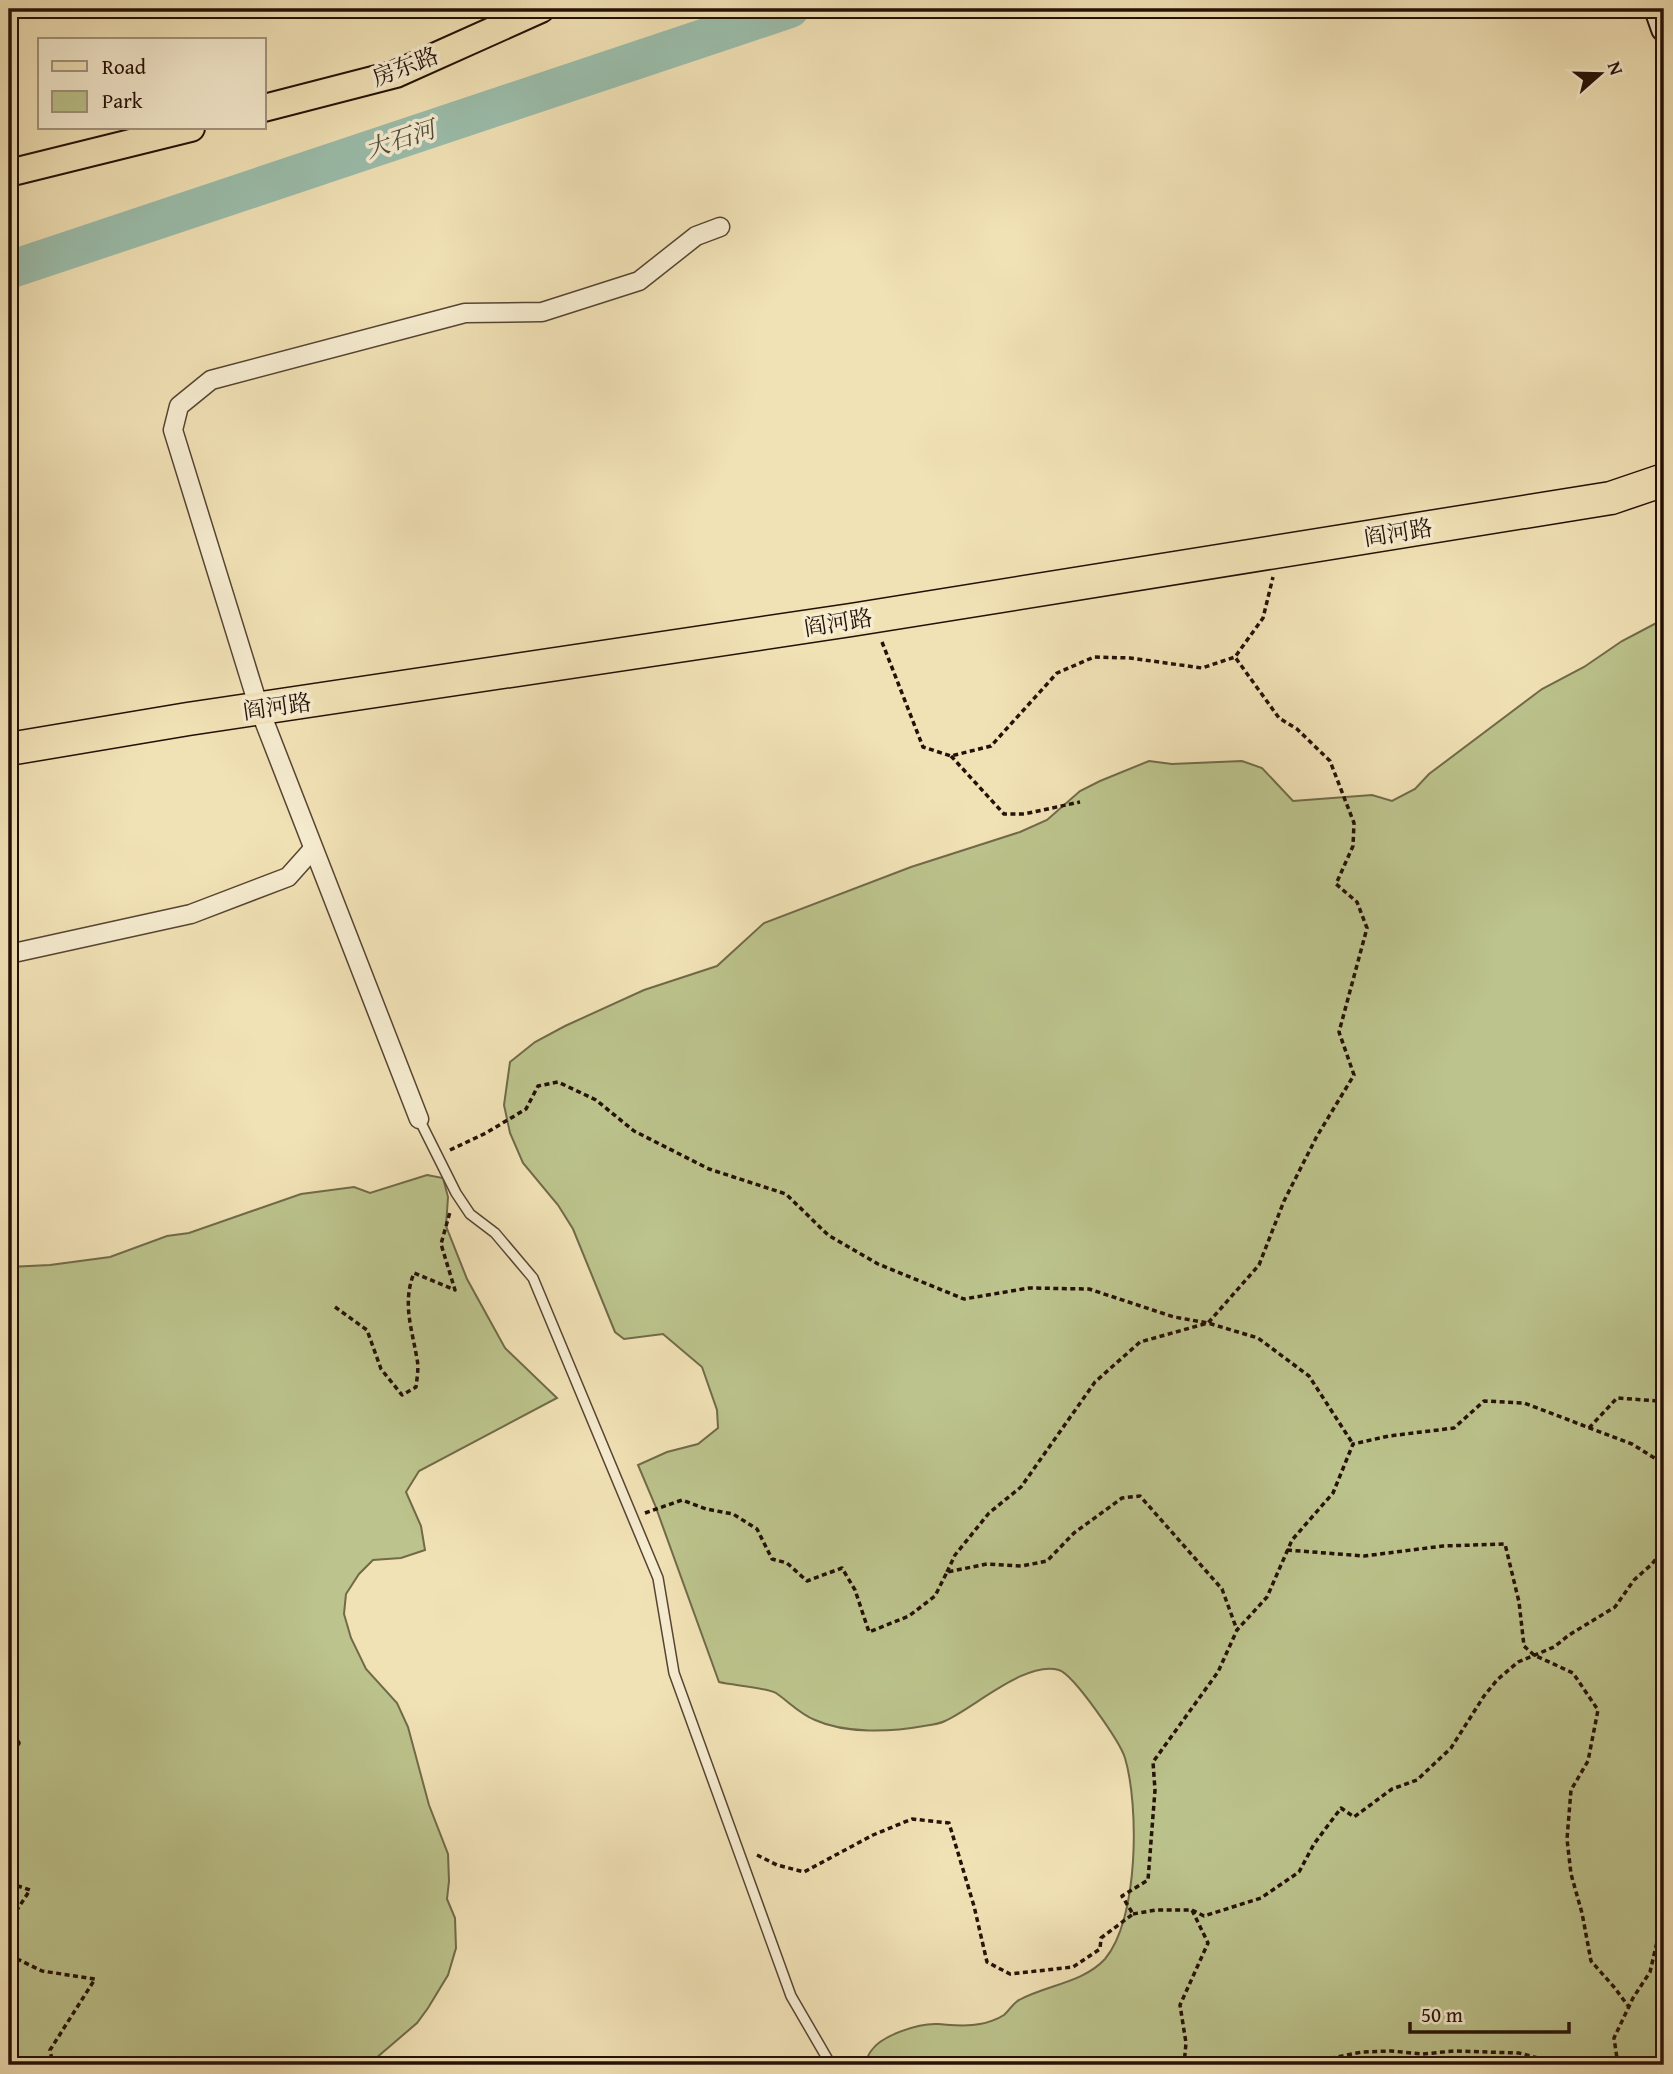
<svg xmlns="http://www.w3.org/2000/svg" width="1673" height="2074" viewBox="0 0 1673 2074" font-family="'Gentium Book Plus','Noto Serif SC',serif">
<rect width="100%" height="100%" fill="#f1e2b6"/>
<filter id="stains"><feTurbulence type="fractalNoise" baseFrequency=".00286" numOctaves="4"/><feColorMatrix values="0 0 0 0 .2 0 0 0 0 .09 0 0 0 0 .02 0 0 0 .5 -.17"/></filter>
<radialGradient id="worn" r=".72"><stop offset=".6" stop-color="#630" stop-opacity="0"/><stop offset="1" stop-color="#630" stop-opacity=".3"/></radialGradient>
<g fill="#bcc38c" stroke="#706a49" stroke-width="2">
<path d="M1664 619V2065H864C866 2061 868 2055 871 2051 882 2035 919 2023 938 2024 953 2025 965 2027 980 2024 987 2023 998 2019 1004 2015 1010 2010 1013 2003 1019 2000 1046 1985 1083 1983 1105 1959 1139 1919 1139 1805 1125 1758 1120 1742 1074 1675 1059 1670 1026 1660 974 1708 945 1721 939 1724 931 1725 924 1726 891 1732 846 1734 815 1720 800 1714 789 1702 776 1693 768 1688 731 1685 719 1682L655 1505 638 1465 667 1452 698 1444 718 1428 717 1410 702 1367 663 1334 624 1339 615 1332 573 1229 558 1205 523 1163 510 1133 504 1105 510 1062 535 1042 565 1026 644 990 717 966 764 923 911 867 1020 832 1047 820 1080 791 1100 781 1149 761 1172 764 1242 761 1262 768 1293 801 1372 795 1392 801 1415 789 1429 774 1542 689 1584 667 1622 641Z"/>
<polygon points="427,1175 443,1178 448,1197 446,1226 467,1279 505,1348 557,1398 419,1471 406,1492 421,1526 425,1550 401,1558 373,1560 359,1574 346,1594 344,1614 351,1638 366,1669 397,1703 408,1727 429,1805 448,1854 449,1881 447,1899 455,1918 456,1948 448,1975 428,2008 417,2023 368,2065 9,2065 9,1267 50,1265 110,1257 167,1236 189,1233 301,1194 354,1187 370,1193"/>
</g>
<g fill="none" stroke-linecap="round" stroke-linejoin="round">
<polyline stroke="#9bbeac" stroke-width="38" points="9,270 790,9"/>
<g stroke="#574432" stroke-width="12">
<polyline id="lane" points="419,1119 456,1193 470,1214 495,1233 533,1278 658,1578 674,1673 791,1996 831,2065"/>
</g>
<g stroke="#574432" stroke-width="21">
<g id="street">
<polyline points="9,954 191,914 288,877 313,849"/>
<polyline points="419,1119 259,708 173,430 179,406 211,380 465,313 542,312 639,281 696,236 720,227"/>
</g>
</g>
<g stroke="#241006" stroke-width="28">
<polyline id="secondary" points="1657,9 1664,29"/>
</g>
<g stroke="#241006" stroke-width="30">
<g id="primary">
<polyline points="264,108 396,74 541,9"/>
<polyline points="9,173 191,128"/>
</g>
</g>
<g stroke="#241006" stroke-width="35">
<polyline id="highway" points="9,749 188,719 851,620 1611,498 1664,480"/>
</g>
<g stroke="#241006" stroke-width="3.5" stroke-dasharray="5 3.5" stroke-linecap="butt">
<polyline points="882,642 923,747 951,756 991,746 1057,673 1094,657 1130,658 1202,668 1235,657 1263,618 1273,577"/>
<polyline points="951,756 1004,814 1024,814 1080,802"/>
<polyline points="450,1150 486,1133 526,1109 538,1086 558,1082 596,1100 634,1131 709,1169 786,1194 828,1235 878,1264 964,1299 1029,1288 1089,1289 1174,1317 1208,1323 1258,1338 1309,1376 1353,1444"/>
<path d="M335 1307 367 1330 381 1369 402 1395 416 1387C417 1378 419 1368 417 1359 412 1329 402 1303 414 1273L455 1290 441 1244 450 1212"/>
<polyline points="1589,1428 1617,1398 1658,1401 1664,1396"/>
<polyline points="645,1513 682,1500 706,1509 733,1514 757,1529 772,1559 787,1563 807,1581 842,1568 855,1590 869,1632 909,1616 935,1596 947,1572 987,1564 1022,1566 1047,1561 1074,1533 1122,1498 1140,1496 1222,1589 1237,1630"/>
<polyline points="1287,1550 1364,1556 1443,1546 1505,1544 1519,1602 1524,1646 1534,1655 1573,1673 1598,1710 1588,1761 1571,1790 1567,1839 1571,1874 1582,1913 1591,1961 1614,1987 1629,2007"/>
<polyline points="947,1572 955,1555 989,1513 1021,1487 1095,1382 1140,1342 1208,1323 1259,1265 1284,1201 1317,1136 1354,1075 1339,1032 1367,928 1357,902 1336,884 1353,846 1354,823 1330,761 1297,729 1279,718 1235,657"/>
<polyline points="9,1726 19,1743 9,1771"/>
<polyline points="757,1855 777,1865 804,1872 873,1835 912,1819 949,1823 974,1906 987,1962 1010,1974 1073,1967 1100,1949 1101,1938 1133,1914 1122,1896 1148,1880 1155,1790 1153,1762 1218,1672 1237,1630 1267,1597 1292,1540 1333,1493 1353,1444 1389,1436 1454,1428 1484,1401 1524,1403 1632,1444 1664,1464"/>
<polyline points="9,1883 30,1890 9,1922"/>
<polyline points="1192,1910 1204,1916 1261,1898 1299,1872 1314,1844 1341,1808 1354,1817 1392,1789 1417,1780 1451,1748 1484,1696 1497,1680 1518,1662 1554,1647 1569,1635 1615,1607 1634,1580 1652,1564 1664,1548"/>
<polyline points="1133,1914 1156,1910 1192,1910 1208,1943 1180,2005 1186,2043 1184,2065"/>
<polyline points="9,1955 42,1971 95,1979 50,2050 53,2065"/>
<polyline points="1297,2065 1362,2052 1391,2051 1423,2054 1454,2051 1519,2053 1564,2065"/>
<polyline points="1618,2065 1614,2038 1633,1998 1650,1972 1664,1912"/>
<polyline points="1650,2065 1664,2062"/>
</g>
<use href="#lane" stroke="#f6ecd0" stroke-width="9"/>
<use href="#street" stroke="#f6ecd0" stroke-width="18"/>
<use href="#secondary" stroke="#f6ecd0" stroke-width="24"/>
<use href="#primary" stroke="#f1e2b6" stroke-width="26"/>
<use href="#highway" stroke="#f1e2b6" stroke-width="32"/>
</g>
<g text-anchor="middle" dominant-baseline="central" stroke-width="7" stroke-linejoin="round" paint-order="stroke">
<g font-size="23" fill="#241006" stroke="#f6ecd0">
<text transform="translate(405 66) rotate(-21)">房东路</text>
<text transform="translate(1398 532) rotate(-9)">阎河路</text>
<text transform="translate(838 622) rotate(-9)">阎河路</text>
<text transform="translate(277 706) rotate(-8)">阎河路</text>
</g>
<g font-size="24" font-style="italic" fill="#4e4d40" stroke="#f6ecd0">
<text transform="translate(400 139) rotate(-18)">大石河</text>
</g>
</g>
<rect width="1673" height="2074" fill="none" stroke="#f1e2b6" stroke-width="35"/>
<rect x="10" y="10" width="1652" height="2053" fill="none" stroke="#241006" stroke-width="3.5"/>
<rect x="18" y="18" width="1638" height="2039" fill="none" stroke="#241006" stroke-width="2"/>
<rect x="38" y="38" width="228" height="91" fill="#f6ecd0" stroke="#a2947f" stroke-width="2"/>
<rect x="52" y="61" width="35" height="10" fill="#f1e2b6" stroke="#a2947f" stroke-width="2"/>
<text x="102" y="74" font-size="21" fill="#241006">Road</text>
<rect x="52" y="91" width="35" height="21" fill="#bcc38c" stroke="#a2947f" stroke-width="2"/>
<text x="102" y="108" font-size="21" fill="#241006">Park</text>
<g transform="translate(1600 74) rotate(70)" stroke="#f6ecd0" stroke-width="5" paint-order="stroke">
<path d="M0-5L12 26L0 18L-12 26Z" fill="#241006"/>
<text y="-10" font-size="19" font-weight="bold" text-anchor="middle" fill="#241006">N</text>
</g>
<path d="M1410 2022v10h159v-10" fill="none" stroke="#241006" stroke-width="3.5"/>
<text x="1421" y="2022" font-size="21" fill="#241006" stroke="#f6ecd0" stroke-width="5" paint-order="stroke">50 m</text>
<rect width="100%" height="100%" filter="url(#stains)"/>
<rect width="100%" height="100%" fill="url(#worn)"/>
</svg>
